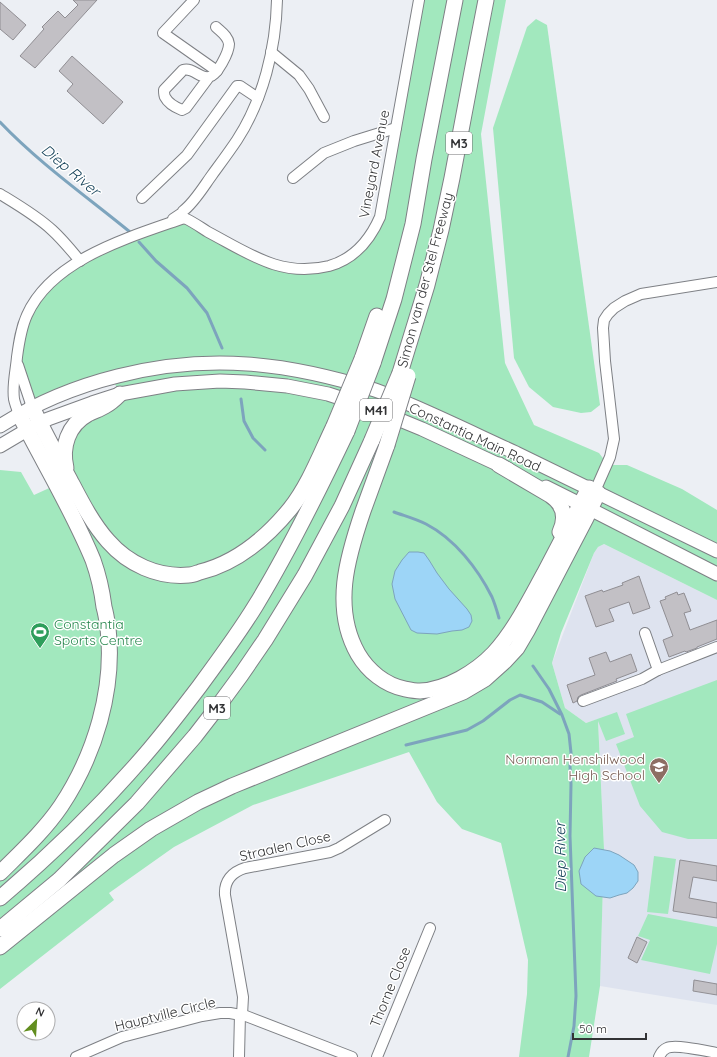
<svg xmlns="http://www.w3.org/2000/svg" width="717" height="1057" viewBox="0 0 717 1057" font-family="Quicksand,sans-serif">
<rect width="100%" height="100%" fill="#eceff4"/>
<polygon fill="#dee3ef" points="604,544 717,600 717,1005 600,986 604,849 598,719 586,723 565,708 552,663 594,553 598,547"/>
<g fill="#a2e8be">
<polygon points="419,0 506,0 481,134 505,363 534,425 599,453 605,461 612,465 627,465 682,489 717,510 717,600 604,544 598,547 594,553 561,633 552,663 565,708 586,723 617,712 625,734 606,741 598,721 604,849 600,986 589,1057 519,1057 527,994 528,960 501,843 462,829 437,802 409,752 253,805 174,847 109,893 114,900 0,989 0,470 21,472 34,495 69,479 66,441 120,394 112,378 32,407 17,361 34,303 80,261 184,218 280,267 335,264 375,229"/>
<polygon points="536,19 547,25 600,405 591,412 581,413 553,407 529,387 514,358 493,128 527,27"/>
<polygon points="717,680 717,839 688,839 662,832 640,806 616,744 634,737 626,714"/>
<polygon points="654,856 676,859 668,914 647,912"/>
<polygon points="648,914 717,927 717,944 710,974 641,960 650,940 638,936"/>
</g>
<g fill="#9dd5f7" stroke="#7da4bd">
<polygon points="409,552 418,552 424,553 429,560 437,573 449,589 467,609 471,615 472,621 469,627 462,630 452,631 437,634 417,633 411,630 395,599 392,584 395,571 402,560"/>
<polygon points="594,848 610,851 619,855 634,865 638,872 638,881 633,888 627,893 619,895 610,898 596,896 581,884 579,871 585,857"/>
</g>
<g fill="none" stroke-linecap="round" stroke-linejoin="round">
<g stroke="#7da4bd" stroke-width="3">
<path d="M0 122C39 163 86 196 130 232"/>
<polyline points="139,242 156,261 187,288 207,313 222,348"/>
<polyline points="241,399 244,421 253,438 265,450"/>
<path d="M394 512C405 516 416 519 426 524 455 539 478 569 492 597 495 604 497 611 499 618"/>
<polyline points="533,666 549,689 562,715 569,734 571,753 570,766 571,784 570,836 576,996 574,1026 568,1057"/>
<polyline points="406,745 467,730 483,721 510,700 520,695 542,702 560,714"/>
</g>
</g>
<g fill="#c2c0c5" stroke="#908e93">
<polygon points="73,0 97,0 35,68 20,56 44,29 42,27 58,11 65,18 78,5"/>
<polygon points="0,2 26,25 13,40 0,29"/>
<polygon points="72,56 123,102 103,124 67,91 73,84 59,71"/>
<polygon points="639,576 650,608 633,614 629,602 609,609 614,621 596,627 585,596 602,590 603,592 623,585 622,583"/>
<polygon points="677,592 678,595 684,593 691,611 684,613 690,630 717,620 717,639 697,647 697,648 686,652 685,651 669,657 663,640 673,636 660,601 666,599 665,597"/>
<polygon points="606,652 610,662 631,654 637,671 616,679 617,681 581,695 578,697 577,701 573,703 567,685 595,675 589,658"/>
<polygon points="680,860 717,866 717,881 693,877 689,898 717,903 717,918 673,911"/>
<polygon points="637,937 647,942 637,963 628,958"/>
<polygon points="694,980 717,984 717,995 693,991"/>
</g>
<g fill="none" stroke-linecap="round" stroke-linejoin="round">
<g stroke="#7e8085" stroke-width="12">
<g id="minor">
<polyline points="194,0 163,33 217,71"/>
<polyline points="271,52 299,75 309,89 324,117"/>
<path d="M209 77 186 108 182 110C177 108 168 103 165 97 164 95 164 93 164 90L183 70C193 67 200 79 209 77 217 76 229 52 229 44 228 36 221 32 216 27"/>
<polyline points="293,178 324,153 354,141 396,128"/>
<path d="M0 194C18 205 37 216 52 230 62 239 71 250 80 261"/>
<polyline points="142,198 187,155 237,86 240,86 258,98"/>
<path d="M184 218C192 221 200 227 208 232 248 253 281 278 329 266 354 259 370 240 380 217L419 0"/>
<path d="M173 219 182 213 183 211C194 203 204 186 212 175 220 164 229 152 237 140 263 100 276 48 277 0"/>
<polyline points="18,365 32,407"/>
<path d="M19 414C17 409 15 404 14 399 12 385 16 370 17 357 19 342 21 328 27 315 52 259 130 237 184 218"/>
<polyline points="595,491 610,457 614,439 605,361 603,328 604,320 608,314 614,308 625,301 641,294 717,282"/>
<polyline points="645,633 658,670 717,647"/>
<polyline points="583,701 642,679 658,670"/>
<path d="M242 1015 243 997 225 895C224 881 232 872 245 868L330 852 339 848 385 820"/>
<polyline points="76,1057 122,1037 202,1016 220,1013 230,1013 246,1016 352,1057"/>
<polyline points="239,1057 240,1014"/>
<polyline points="377,1057 430,928"/>
<path d="M659 1057C661 1053 662 1050 667 1048 675 1044 706 1051 717 1053"/>
</g>
</g>
<g stroke="#7e8085" stroke-width="15">
<g id="major">
<path d="M0 426C70 381 163 358 247 364 291 367 333 377 375 390 387 394 399 400 411 405 446 420 481 437 516 453 583 485 650 518 717 551"/>
<polyline points="0,446 27,430 48,419 92,403 120,394 175,384 220,381 245,382 287,386 328,394 371,408 422,429 508,469"/>
<polyline points="546,487 590,509 717,574"/>
</g>
</g>
<g stroke="#7e8085" stroke-width="17">
<g id="highway">
<polyline points="362,359 377,316"/>
<polyline points="373,363 394,299 413,224 424,159 455,0"/>
<polyline points="400,373 427,285 441,230 452,178 472,72 486,0"/>
<path d="M32 407C44 432 57 456 70 480 81 501 92 523 108 541 128 564 158 578 189 575 193 575 197 573 200 572 236 563 267 537 290 509 309 485 321 453 334 426"/>
<path d="M387 445C379 467 371 489 363 511 347 558 332 608 358 654 368 671 385 685 405 689 410 690 415 691 420 691 446 690 476 672 494 653 515 630 529 601 544 574 559 545 574 517 589 488"/>
<path d="M499 465 550 495C564 504 567 517 560 532"/>
<path d="M66 468C61 447 68 425 88 414 94 411 100 409 105 406 111 403 116 398 120 394"/>
<path d="M0 873C21 852 44 831 61 806 95 755 115 689 108 628 107 621 106 614 104 607 102 591 98 574 93 560 72 509 43 462 19 414"/>
<path d="M0 898C53 853 105 802 150 749 167 729 183 708 199 687 219 660 239 633 256 605 290 549 319 490 347 431"/>
<polyline points="0,929 59,880 137,803 195,736 219,705 241,675 265,640 305,575 342,506 372,440"/>
<polyline points="0,947 114,855 151,829 198,802 232,786 463,692 485,679 505,661 517,648 527,631 586,518 598,493"/>
</g>
</g>
<use href="#minor" stroke="#fff" stroke-width="10"/>
<use href="#major" stroke="#fff" stroke-width="13"/>
<use href="#highway" stroke="#fff" stroke-width="15"/>
<g stroke="#7e8085" stroke-width="17" stroke-linecap="butt">
<g id="highway-bridge">
<polyline points="334,426 362,359"/>
<polyline points="347,431 373,363"/>
<polyline points="372,440 400,373"/>
<polyline points="387,445 408,376"/>
</g>
</g>
<use href="#highway-bridge" stroke="#fff" stroke-width="15"/>
</g>
<defs>
<g id="stadium-pin" transform="scale(1)"><path d="M0 17L-7.5 6A9.5 9.5 0 1 1 7.5 6Z" fill="#2e9e5b" stroke="#fff"/><path d="M0-5a6.5 5 0 1 0 0 10a6.5 5 0 1 0 0-10ZM-3.5-1.8h7v3.6h-7Z" fill="#fff"/></g>
<g id="school-pin" transform="scale(1)"><path d="M0 17L-7.5 6A9.5 9.5 0 1 1 7.5 6Z" fill="#8d6e63" stroke="#fff"/><path d="M0-5L7-2L0 1L-7-2ZM-4 1L0 2.5L4 1V4Q0 6-4 4Z" fill="#fff"/></g>
</defs>
<g fill-rule="evenodd">
<use href="#stadium-pin" x="40" y="632"/>
<use href="#school-pin" x="659" y="767"/>
</g>
<g text-anchor="middle" dominant-baseline="central" stroke-width="3" stroke-linejoin="round" paint-order="stroke">
<g fill="#fff" stroke="#707072" stroke-width="1">
<rect x="446" y="132" width="26" height="22" rx="3"/>
<rect x="360" y="399" width="32" height="22" rx="3"/>
<rect x="204" y="697" width="26" height="22" rx="3"/>
</g>
<g font-size="13" font-weight="bold" fill="#323335">
<text x="459" y="143">M3</text>
<text x="376" y="410">M41</text>
<text x="217" y="708">M3</text>
</g>
<g font-size="14" fill="#323335" stroke="#fff">
<text transform="translate(374 164) rotate(-79)">Vineyard Avenue</text>
<text transform="translate(425 280) rotate(-75)">Simon van der Stel Freeway</text>
<text transform="translate(475 437) rotate(25)">Constantia Main Road</text>
<text transform="translate(285 846) rotate(-13)">Straalen Close</text>
<text transform="translate(390 987) rotate(-68)">Thorne Close</text>
<text transform="translate(165 1014) rotate(-14)">Hauptville Circle</text>
</g>
<g font-size="14" fill="#27864d" stroke="#fff" text-anchor="start">
<text x="54" y="624">Constantia<tspan x="54" dy="16">Sports Centre</tspan></text>
</g>
<g font-size="14" fill="#785e54" stroke="#fff" text-anchor="end">
<text x="645" y="759">Norman Henshilwood<tspan x="645" dy="16">High School</tspan></text>
</g>
<g font-size="15" font-style="italic" fill="#18445b" stroke="#fff">
<text transform="translate(71 170) rotate(40)">Diep River</text>
<text transform="translate(560 857) rotate(-91)">Diep River</text>
</g>
</g>
<g transform="translate(36 1021) rotate(25)"><circle r="19" fill="#ffffff" stroke="#adadae"/>
<path d="M0-3L7 15L0 10L-7 15Z" fill="#628e1f"/>
<text y="-6" font-size="11" font-weight="bold" text-anchor="middle" fill="#323335">N</text>
</g>
<path d="M573 1033v6h73v-6" fill="none" stroke="#323335" stroke-width="2"/>
<text x="579" y="1033" font-size="12" fill="#323335" stroke="#ffffff" stroke-width="3" paint-order="stroke">50 m</text>
</svg>
